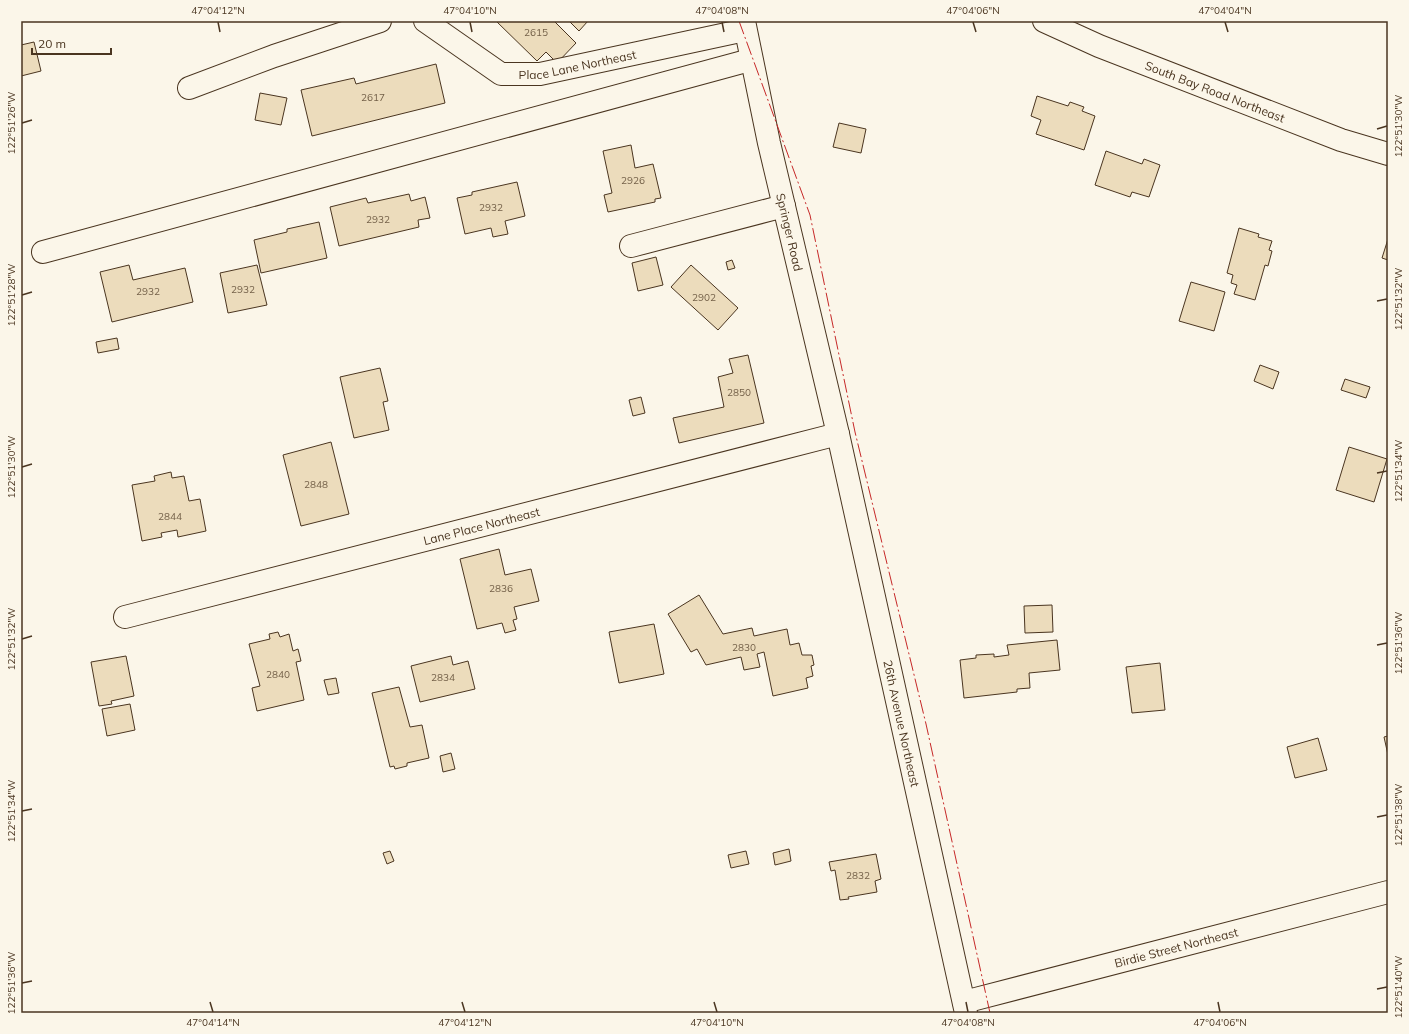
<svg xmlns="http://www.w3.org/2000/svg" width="1409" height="1034" viewBox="0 0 1409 1034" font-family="Mulish,sans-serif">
<rect width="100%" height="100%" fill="#fbf6e9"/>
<g fill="#ecdcbc" stroke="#4a3520">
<polygon points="496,21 554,21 576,43 557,63 546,52 537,61"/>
<polygon points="569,21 588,21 579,31"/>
<polygon points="34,42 41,71 21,76 21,45"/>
<polygon points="436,64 445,103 312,136 301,90 354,78 356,84"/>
<polygon points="260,93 287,98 281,125 255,120"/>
<polygon points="1037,96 1068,106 1070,102 1084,107 1082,111 1095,116 1084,150 1036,134 1041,120 1031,116"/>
<polygon points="839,123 866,129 861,153 833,147"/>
<polygon points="631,145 635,168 653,164 661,198 655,199 655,202 608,212 604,195 612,193 603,151"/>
<polygon points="1106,151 1142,164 1144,159 1160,165 1149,197 1132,192 1130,197 1095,185"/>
<polygon points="517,182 525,216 505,221 508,234 493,237 491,228 465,234 457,198 472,195 472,192"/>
<polygon points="409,194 411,201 425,197 430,218 418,220 419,227 339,246 330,207 366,198 368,203"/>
<polygon points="319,222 327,258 261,273 254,240 287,232 287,229"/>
<polygon points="1239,228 1259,234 1258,237 1272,241 1269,250 1272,251 1268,266 1265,265 1255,300 1234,294 1237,285 1231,283 1233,275 1227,273"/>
<polygon points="1388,239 1388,260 1382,258"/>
<polygon points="656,257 663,285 638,291 632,263"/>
<polygon points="732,260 735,268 728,270 726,262"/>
<polygon points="129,265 133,280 185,268 193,302 112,322 100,272"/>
<polygon points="257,265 267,305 228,313 220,273"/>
<polygon points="691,265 738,308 718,330 671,287"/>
<polygon points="1191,282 1225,292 1214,331 1179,321"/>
<polygon points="117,338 119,349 98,353 96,342"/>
<polygon points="748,355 764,423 679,443 673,418 724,407 718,377 733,373 729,359"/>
<polygon points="1260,365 1279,372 1273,389 1254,381"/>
<polygon points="380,368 388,401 383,402 389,430 354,438 340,377"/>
<polygon points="1345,379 1370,387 1366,398 1341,390"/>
<polygon points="641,397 645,413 633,416 629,400"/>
<polygon points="331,442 349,514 301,526 283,455"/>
<polygon points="1349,447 1387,459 1374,502 1336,490"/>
<polygon points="171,472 172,478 184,476 189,501 200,499 206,531 178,537 177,530 161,533 162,537 142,541 132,485 155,481 154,476"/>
<polygon points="499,549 505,575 531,569 539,601 514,607 517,619 513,620 516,630 505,633 502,623 477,629 460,559"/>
<polygon points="699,595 723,634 752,628 754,636 787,629 790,645 799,643 802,655 812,655 814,665 811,666 813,676 806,678 808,688 773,696 764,652 757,654 760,667 744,670 741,657 706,665 697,649 691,652 668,614"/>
<polygon points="1052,605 1053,632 1025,633 1024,606"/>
<polygon points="654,624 664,674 619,683 609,632"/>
<polygon points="278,632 280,637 289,634 293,651 298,649 301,661 296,662 304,700 257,711 252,688 260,686 249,644 270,639 269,634"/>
<polygon points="1057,640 1060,670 1029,673 1030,688 1017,689 1017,692 964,698 960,660 976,658 976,655 994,654 994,657 1009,655 1007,645"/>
<polygon points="126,656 134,696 111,701 112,704 99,706 91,662"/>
<polygon points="451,656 453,665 468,661 475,689 420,702 411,666"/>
<polygon points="1160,663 1165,710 1132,713 1126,667"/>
<polygon points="336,678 339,693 328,695 324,680"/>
<polygon points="399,687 410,727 422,725 429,758 407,763 407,766 395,769 394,766 390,767 372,693"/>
<polygon points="130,704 135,730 107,736 102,709"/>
<polygon points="1388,736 1388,755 1384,737"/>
<polygon points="1318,738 1327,770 1295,778 1287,747"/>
<polygon points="451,753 455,769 443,772 440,756"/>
<polygon points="789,849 791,861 775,865 773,853"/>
<polygon points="390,851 394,861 387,864 383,853"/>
<polygon points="746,851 749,864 731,868 728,855"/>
<polygon points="876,854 881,879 875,881 877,892 848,897 849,899 840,900 835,870 831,871 829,862"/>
</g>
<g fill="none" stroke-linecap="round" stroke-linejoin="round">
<g stroke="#4a3520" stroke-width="24">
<g id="minor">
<path id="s1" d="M425 21 501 74H540L745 30"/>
<path id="s2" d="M744 21 769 143 838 434 966 1013"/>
<path id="s3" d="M1044 21 1099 46 1341 140 1388 154"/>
<polyline points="189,88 274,56 380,21"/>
<polyline points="631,246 784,206"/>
<polyline points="43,252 750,60"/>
<path id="s4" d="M125 617 838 434"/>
<path id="s5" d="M964 1002 1388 892"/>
</g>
</g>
<use href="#minor" stroke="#fbf6e9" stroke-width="22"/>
<polyline stroke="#c62828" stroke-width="1" stroke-dasharray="14 3 2 3" stroke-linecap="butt" points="739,21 810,215 855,432 926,724 990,1013"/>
</g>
<path fill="none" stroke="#4a3520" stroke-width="1.5" d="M218 22 220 32M470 22 472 32M722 22 724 32M973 22 976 32M1225 22 1228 32M22 123 32 120M1377 129 1387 126M22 295 32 292M1377 301 1387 299M22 467 32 464M1377 473 1387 471M22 639 32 636M1377 645 1387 643M22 811 32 809M1377 817 1387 815M22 983 32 981M1377 989 1387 987M210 1002 213 1012M462 1002 465 1012M714 1002 717 1012M966 1002 968 1012M1218 1002 1220 1012"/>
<g text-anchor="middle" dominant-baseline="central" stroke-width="3" stroke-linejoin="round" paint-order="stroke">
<g font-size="10" fill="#725f47">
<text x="536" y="32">2615</text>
<text x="373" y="97">2617</text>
<text x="633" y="180">2926</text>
<text x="491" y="207">2932</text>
<text x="378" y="219">2932</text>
<text x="243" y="289">2932</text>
<text x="148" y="291">2932</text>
<text x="704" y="297">2902</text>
<text x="739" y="392">2850</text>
<text x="316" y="484">2848</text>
<text x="170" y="516">2844</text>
<text x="501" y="588">2836</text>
<text x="744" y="647">2830</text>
<text x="278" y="674">2840</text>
<text x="443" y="677">2834</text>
<text x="858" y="875">2832</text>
</g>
<g font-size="12" fill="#4a3520" stroke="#fbf6e9">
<text stroke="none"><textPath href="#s1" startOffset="170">Place Lane Northeast</textPath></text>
<text stroke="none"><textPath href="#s3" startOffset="185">South Bay Road Northeast</textPath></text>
<text stroke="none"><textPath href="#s2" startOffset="216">Springer Road</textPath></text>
<text stroke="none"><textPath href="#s4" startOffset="368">Lane Place Northeast</textPath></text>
<text stroke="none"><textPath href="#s2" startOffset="720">26th Avenue Northeast</textPath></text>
<text stroke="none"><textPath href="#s5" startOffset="219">Birdie Street Northeast</textPath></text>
</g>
</g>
<rect width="1409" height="1034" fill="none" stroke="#fbf6e9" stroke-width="44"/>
<path d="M32 48v6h79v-6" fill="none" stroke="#4a3520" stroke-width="2"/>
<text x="38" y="48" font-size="12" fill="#4a3520" stroke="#fbf6e9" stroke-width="3" paint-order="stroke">20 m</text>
<rect x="22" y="22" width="1365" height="990" fill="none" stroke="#4a3520" stroke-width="1.5"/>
<g font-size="10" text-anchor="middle" fill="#4a3520">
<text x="218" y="14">47°04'12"N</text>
<text x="470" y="14">47°04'10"N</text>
<text x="722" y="14">47°04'08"N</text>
<text x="973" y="14">47°04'06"N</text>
<text x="1225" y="14">47°04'04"N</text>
<text transform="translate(11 123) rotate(-90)" y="4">122°51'26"W</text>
<text transform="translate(1398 126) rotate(-90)" y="4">122°51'30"W</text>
<text transform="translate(11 295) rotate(-90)" y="4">122°51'28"W</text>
<text transform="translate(1398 299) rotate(-90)" y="4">122°51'32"W</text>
<text transform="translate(11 467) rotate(-90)" y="4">122°51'30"W</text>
<text transform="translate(1398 471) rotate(-90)" y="4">122°51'34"W</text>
<text transform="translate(11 639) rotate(-90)" y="4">122°51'32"W</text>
<text transform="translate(1398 643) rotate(-90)" y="4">122°51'36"W</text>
<text transform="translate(11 811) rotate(-90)" y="4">122°51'34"W</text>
<text transform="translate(1398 815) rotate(-90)" y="4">122°51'38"W</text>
<text transform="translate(11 983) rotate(-90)" y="4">122°51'36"W</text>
<text transform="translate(1398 987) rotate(-90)" y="4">122°51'40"W</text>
<text x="213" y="1026">47°04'14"N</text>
<text x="465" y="1026">47°04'12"N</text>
<text x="717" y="1026">47°04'10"N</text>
<text x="968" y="1026">47°04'08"N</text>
<text x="1220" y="1026">47°04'06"N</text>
</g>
</svg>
